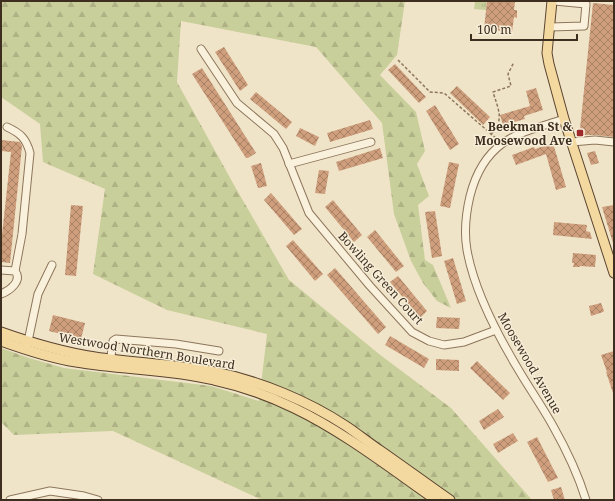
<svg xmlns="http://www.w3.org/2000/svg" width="615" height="501" viewBox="0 0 615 501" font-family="'Noto Serif',serif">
<defs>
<pattern id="forest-firs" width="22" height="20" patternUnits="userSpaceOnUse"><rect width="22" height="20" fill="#c9cf9b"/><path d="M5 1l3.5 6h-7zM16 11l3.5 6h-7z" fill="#aeb285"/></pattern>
<pattern id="park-tufts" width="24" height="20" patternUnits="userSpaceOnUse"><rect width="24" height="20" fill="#c9cf9b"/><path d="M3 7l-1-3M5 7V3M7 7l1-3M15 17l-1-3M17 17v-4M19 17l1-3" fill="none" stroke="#aeb285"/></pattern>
<pattern id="building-cross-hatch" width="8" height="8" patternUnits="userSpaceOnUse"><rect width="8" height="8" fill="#cf9f7d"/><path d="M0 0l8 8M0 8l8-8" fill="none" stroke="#a98266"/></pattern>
</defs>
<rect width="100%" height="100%" fill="#f0e4c8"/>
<polygon fill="url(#forest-firs)" points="1,1 405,1 397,55 380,75 416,112 425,151 417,164 429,196 418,205 425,260 433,265 451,308 437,301 423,283 411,261 394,214 382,123 316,47 181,21 177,82 234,185 289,280 379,354 451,408 532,500 262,500 113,431 14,435 1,422 1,348 29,358 64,368 211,386 259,401 267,334 167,310 93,274 105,189 43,162 40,124 1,97"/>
<polygon fill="url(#park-tufts)" points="475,1 487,1 486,10 474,9"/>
<g fill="url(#building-cross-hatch)">
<polygon points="487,1 515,1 514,10 517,10 517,18 514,17 512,32 484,29"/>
<polygon points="593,3 614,5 614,137 595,135 583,135 583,130 580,129"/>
<polygon points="224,47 248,85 240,91 215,52"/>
<polygon points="395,64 426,97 419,103 388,70"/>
<polygon points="202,68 256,153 248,158 246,158 192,74"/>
<polygon points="457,86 490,117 483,125 450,93"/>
<polygon points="536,88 543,110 524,116 525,119 503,125 500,115 530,106 526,91"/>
<polygon points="256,92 292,122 286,129 250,99"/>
<polygon points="435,105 459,144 450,150 426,111"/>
<polygon points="370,120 373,129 330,142 327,133"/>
<polygon points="300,128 319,137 315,146 296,136"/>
<polygon points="1,140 20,142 22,146 10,263 1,262 1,244 11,152 1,151"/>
<polygon points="553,143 566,187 556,190 546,154 516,165 512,155 534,147 535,149"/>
<polygon points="380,148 383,158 339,171 336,162"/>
<polygon points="595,151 599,163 591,165 587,153"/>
<polygon points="449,162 459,164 450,208 440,206"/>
<polygon points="261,163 267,186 258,188 251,166"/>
<polygon points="319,170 329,171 325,194 315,193"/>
<polygon points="271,193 302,229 294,235 264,200"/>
<polygon points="333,200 362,235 354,242 325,207"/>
<polygon points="71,205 83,206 76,276 65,275"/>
<polygon points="614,205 614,243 613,243 602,207"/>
<polygon points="435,211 442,256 432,258 425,212"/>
<polygon points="554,222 587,225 586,231 590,232 592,239 553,235"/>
<polygon points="375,230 404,266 396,272 367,237"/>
<polygon points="293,240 323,274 315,281 286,246"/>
<polygon points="573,253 596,255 595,267 580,266 580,267 573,267 574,263 572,263"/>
<polygon points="453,258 466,301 457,304 444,261"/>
<polygon points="335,268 386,327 378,334 327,275"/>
<polygon points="398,276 427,311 420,318 390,282"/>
<polygon points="601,303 604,311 603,312 591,316 589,306"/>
<polygon points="53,315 85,323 81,339 49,331"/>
<polygon points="437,317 460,318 459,329 436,328"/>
<polygon points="390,336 429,359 424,368 385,345"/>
<polygon points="614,351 614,392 613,393 606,372 607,372 601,355"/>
<polygon points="436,359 459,360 459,371 436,370"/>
<polygon points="477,361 510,393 503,400 470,368"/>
<polygon points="498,409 504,417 484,430 479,421"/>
<polygon points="513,433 518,441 498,453 493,444"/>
<polygon points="537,437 558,478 548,482 527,442"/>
<polygon points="561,487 565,500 554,500 551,490"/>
</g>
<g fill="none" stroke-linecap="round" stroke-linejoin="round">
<g stroke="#8d765c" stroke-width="9">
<g id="minor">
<polyline points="550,27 584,26 586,4 554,1"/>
<polyline points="201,49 237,103 274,134 283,148 309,213 370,286 412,332 429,341 444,345 464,342 496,330"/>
<path d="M564 119C544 126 520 131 503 143 485 156 475 176 470 196 466 213 464 233 467 250 474 290 497 334 518 369 529 388 542 406 553 426 566 449 578 474 586 500"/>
<path d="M7 127C20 133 26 138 30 153L22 234 15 271"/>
<polyline points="572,142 595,140 614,142"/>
<polyline points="289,164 371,142"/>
<path d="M1 270 15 271C23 281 9 291 1 294"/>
<polyline points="27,346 38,294 52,265"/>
<polyline points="110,364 113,341 116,339 176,344 219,351"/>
<polyline points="10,500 50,491 84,496 98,500"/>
</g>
</g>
<g stroke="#5b4430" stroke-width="11">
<g id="major">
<polyline points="552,1 547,53 549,64 564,119 614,273"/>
<path d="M1 332C32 343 62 352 95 357 135 363 175 364 215 372 260 381 308 401 346 426 358 434 369 443 381 451 404 467 427 484 450 500"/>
<path d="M1 341C26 350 50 358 76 362 122 370 170 369 214 380 242 386 269 396 294 408 344 432 390 468 436 500"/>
</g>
</g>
<g stroke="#8d765c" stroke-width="1.5" stroke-dasharray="3 2" stroke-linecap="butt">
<polyline points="398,60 430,92 444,93 498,140"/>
<path d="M491 134C505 120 498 109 493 92L511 86 508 74 514 62"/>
</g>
<use href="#minor" stroke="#faf1dc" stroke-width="7"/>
<use href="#major" stroke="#f3d9a0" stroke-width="9"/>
</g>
<rect fill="#9e2a2b" stroke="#f7eed8" stroke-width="1.5" x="576" y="129" width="8" height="8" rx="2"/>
<g text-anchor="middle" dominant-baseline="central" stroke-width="3" stroke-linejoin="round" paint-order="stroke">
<g font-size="12" font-weight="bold" fill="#3d2e20" stroke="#f7eed8" text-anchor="end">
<text x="572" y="126">Beekman St &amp;<tspan x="572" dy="14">Moosewood Ave</tspan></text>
</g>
<g font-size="12" fill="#3d2e20" stroke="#f7eed8">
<text transform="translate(381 278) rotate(48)">Bowling Green Court</text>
<text transform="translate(147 351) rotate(9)">Westwood Northern Boulevard</text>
<text transform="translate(530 363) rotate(60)">Moosewood Avenue</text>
</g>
</g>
<rect width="615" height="501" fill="none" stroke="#3d2e20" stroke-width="4"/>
<path d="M471 34v6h106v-6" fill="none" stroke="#3d2e20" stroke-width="2"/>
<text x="477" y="34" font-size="12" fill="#3d2e20" stroke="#f7eed8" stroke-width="3" paint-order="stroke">100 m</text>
</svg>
